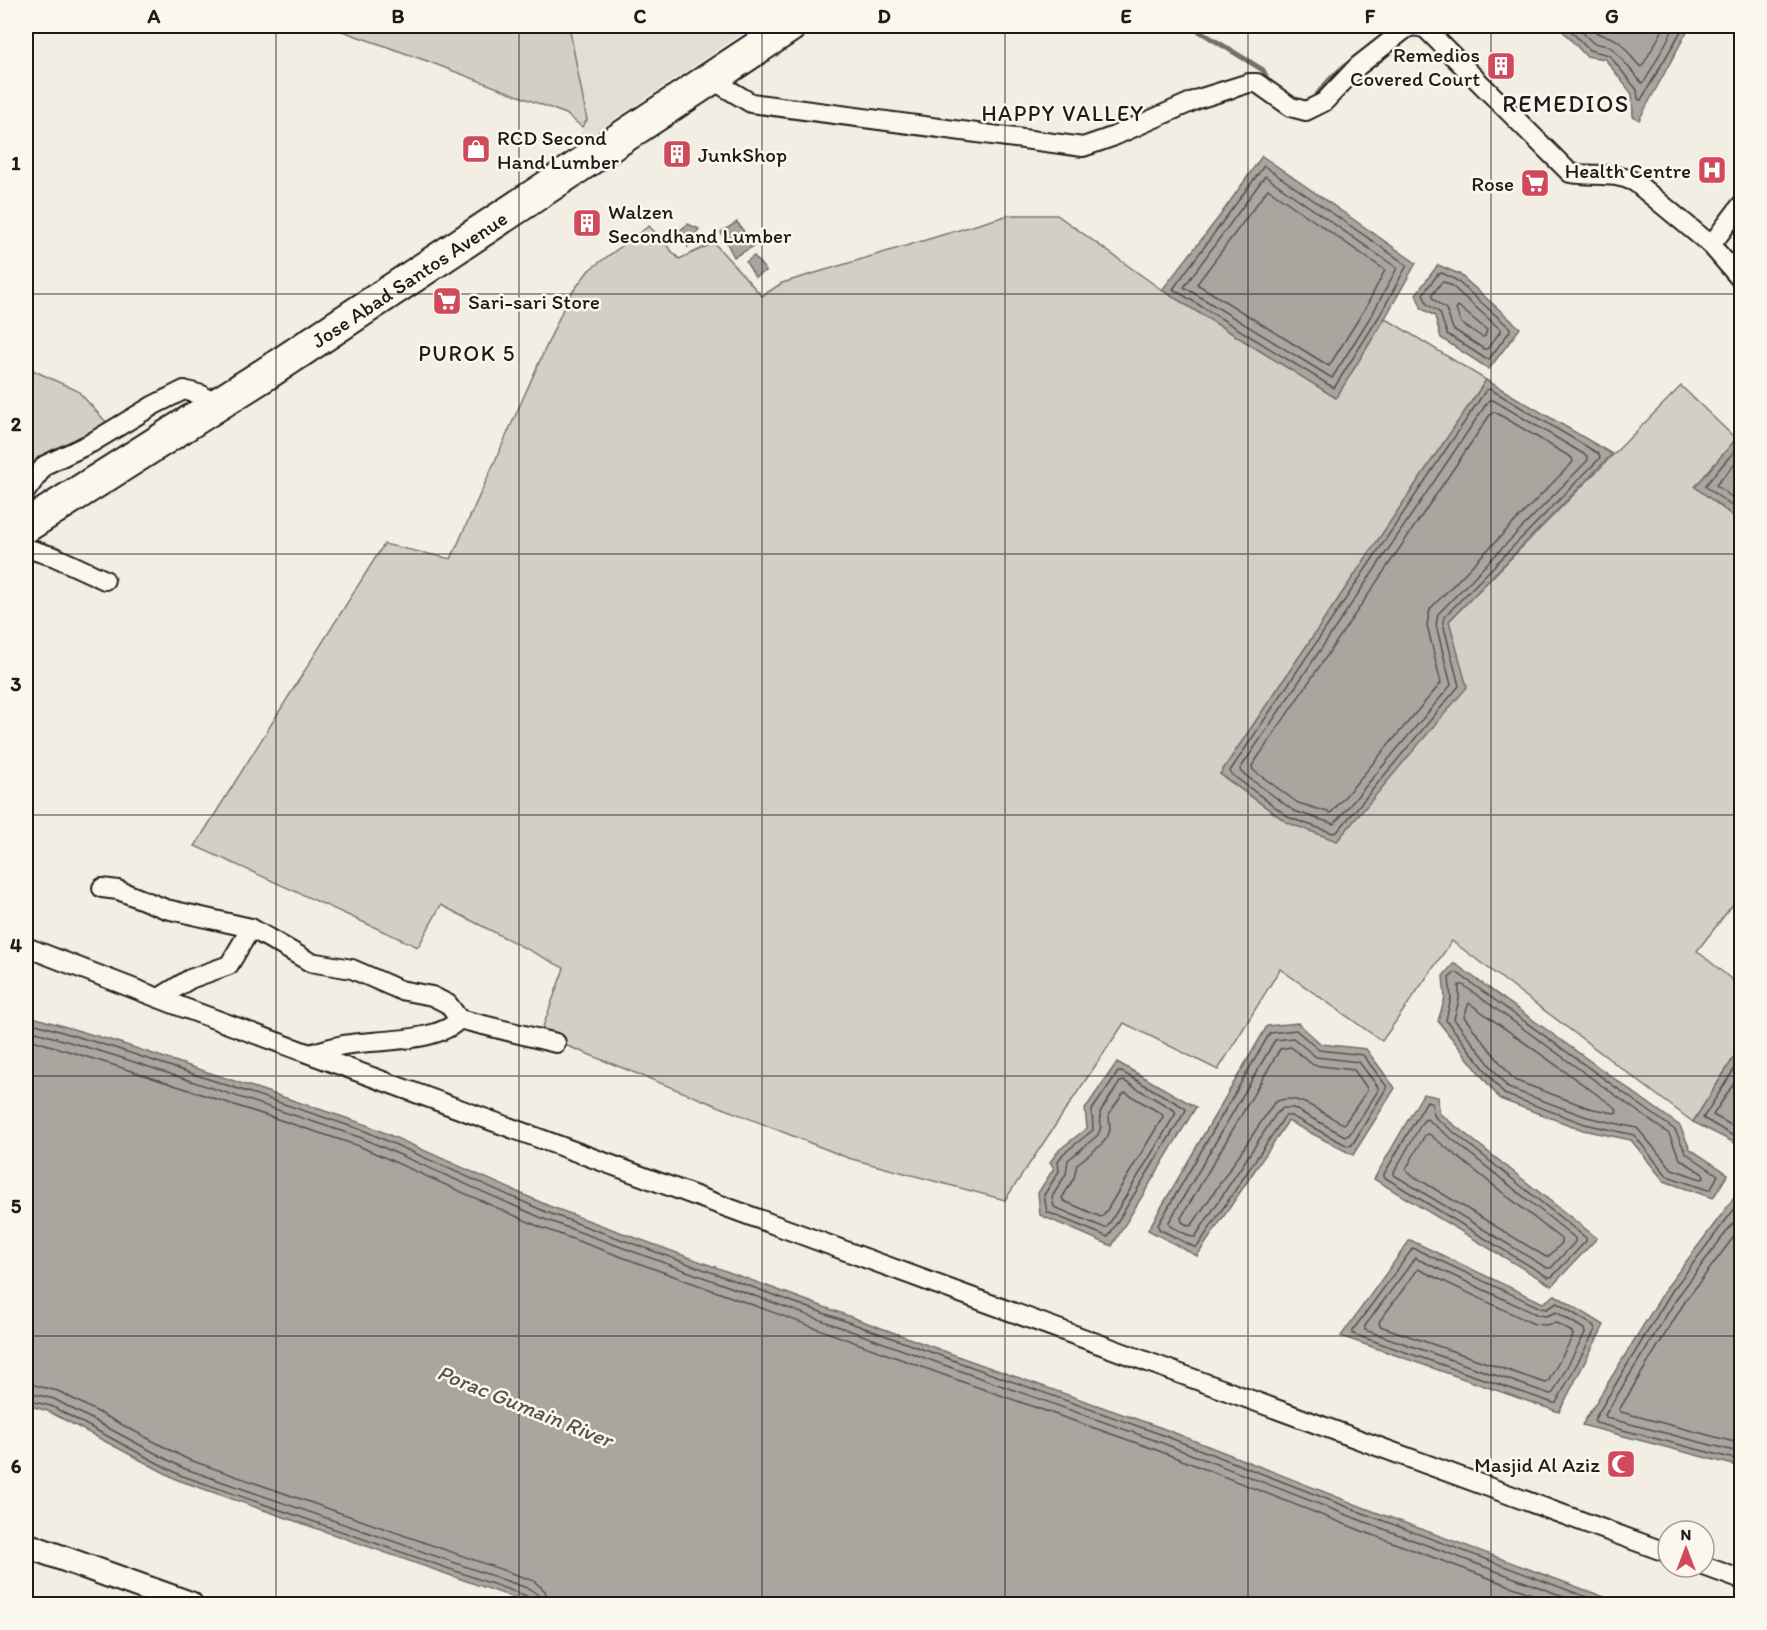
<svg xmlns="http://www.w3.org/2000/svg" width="1767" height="1630" viewBox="0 0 1767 1630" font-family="Itim,sans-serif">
<rect width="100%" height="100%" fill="#f2eee4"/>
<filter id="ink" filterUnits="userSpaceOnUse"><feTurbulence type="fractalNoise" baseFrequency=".0167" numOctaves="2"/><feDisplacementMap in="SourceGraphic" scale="12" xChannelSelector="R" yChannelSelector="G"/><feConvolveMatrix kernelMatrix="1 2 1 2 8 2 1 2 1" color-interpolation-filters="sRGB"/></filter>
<g filter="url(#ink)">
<polygon fill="#e2ded5" points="569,26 753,26 573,147 587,120"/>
<g fill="#d2cfc6" stroke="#777671" stroke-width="1.5">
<polygon points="328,26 569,26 587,120 582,127 566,114 427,61"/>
<polygon points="1009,215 1057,215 1162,290 1336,398 1385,318 1486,380 1220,774 1288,823 1466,687 1449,621 1681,386 1736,439 1695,487 1741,522 1741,894 1697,951 1741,987 1741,1046 1693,1122 1452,941 1382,1041 1280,969 1218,1070 1124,1023 1005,1200 848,1158 540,1035 564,968 441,905 418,947 195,846 384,544 451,559 568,298 589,270 649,226 679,259 714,243 762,296 782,283"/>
<polygon points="26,367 78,391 108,424 26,476"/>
</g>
<g fill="#a9a6a0" stroke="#716f6b" stroke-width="1.5">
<polygon points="1558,26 1690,26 1639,120 1633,116 1632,94 1605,59 1586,56"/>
<polygon points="1262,156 1416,263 1385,318 1336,398 1162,290 1219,217"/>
<polygon points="737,222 754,246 734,257 721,232"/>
<polygon points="688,224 699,229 688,247 679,231"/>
<polygon points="754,256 766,271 755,277 746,262"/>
<polygon points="1438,265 1459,274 1520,328 1489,369 1441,338 1435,316 1422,309 1416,294"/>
<polygon points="1486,380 1612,454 1449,621 1467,687 1337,841 1288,823 1220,774"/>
<polygon points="1736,439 1741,444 1741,522 1695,487"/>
<polygon points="1454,963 1680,1126 1690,1149 1728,1174 1713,1198 1664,1181 1631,1140 1583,1130 1500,1099 1438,1021 1445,998 1443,976"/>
<polygon points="26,1015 120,1043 367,1125 549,1206 971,1361 1162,1428 1370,1510 1623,1604 532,1604 178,1480 48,1411 26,1405"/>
<polygon points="1298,1023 1321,1044 1366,1049 1395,1088 1353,1155 1288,1121 1197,1256 1148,1230 1267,1026"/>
<polygon points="1741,1046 1741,1149 1733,1142 1693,1122"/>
<polygon points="1117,1062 1196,1107 1112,1246 1040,1215 1038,1193 1054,1168 1050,1162 1059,1150 1087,1128 1085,1109"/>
<polygon points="1423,1094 1438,1097 1439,1113 1597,1238 1552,1286 1374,1179"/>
<polygon points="1737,1194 1742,1196 1741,1467 1582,1425 1667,1287"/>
<polygon points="1410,1240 1543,1303 1555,1295 1604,1325 1559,1412 1341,1336"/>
</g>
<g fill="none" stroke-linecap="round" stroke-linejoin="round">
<g stroke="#545351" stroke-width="1.5">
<polyline points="1566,26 1589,50 1609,55 1637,90 1638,99 1641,100 1684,26"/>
<polyline points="1576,26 1593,43 1608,46 1614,50 1642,83 1645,81 1675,26"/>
<path d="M1589 26C1602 40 1606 32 1618 41 1627 48 1632 60 1641 67L1643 65 1665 26"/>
<polygon points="1264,166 1407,265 1380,315 1334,388 1173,289"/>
<polygon points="1265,176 1397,268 1374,311 1332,378 1184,287"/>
<polygon points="1268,189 1385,270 1366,307 1329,366 1197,284"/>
<polygon points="1442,273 1456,280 1510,328 1510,331 1489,359 1486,359 1447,334 1440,313 1427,304 1423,294 1438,274"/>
<polygon points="1444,282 1452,286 1500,329 1500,332 1487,349 1484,349 1453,329 1446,309 1433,299 1432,295 1441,283"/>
<polygon points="1458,306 1487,330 1485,336 1482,337 1461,323 1456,309"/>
<polygon points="1490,389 1599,454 1600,458 1444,617 1443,623 1459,686 1337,832 1333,833 1290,818 1231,774 1230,771 1486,390"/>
<polygon points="1489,400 1493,400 1587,456 1588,460 1438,614 1436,625 1451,685 1334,824 1294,811 1241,772 1240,769"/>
<polygon points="1492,412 1495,412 1572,458 1573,462 1430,609 1427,625 1441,683 1331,813 1298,803 1253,770 1252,766"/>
<polyline points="1742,448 1736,449 1705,486 1742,514"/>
<polyline points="1742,456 1716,485 1742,505"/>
<polygon points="1456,972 1675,1130 1686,1153 1718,1175 1711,1189 1708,1190 1667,1176 1634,1135 1585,1124 1504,1094 1446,1020 1451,998 1449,978"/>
<polygon points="1459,985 1463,985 1669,1134 1680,1159 1703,1174 1704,1178 1701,1179 1672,1169 1637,1128 1587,1117 1508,1088 1454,1019 1459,1000"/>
<polygon points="1469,1003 1616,1108 1617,1112 1614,1113 1589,1108 1514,1080 1464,1017"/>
<polyline points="26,1021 118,1049 365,1131 546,1212 969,1366 1160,1434 1368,1515 1605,1604"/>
<polyline points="26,1029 116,1056 362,1138 544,1219 966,1373 1157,1441 1365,1522 1584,1604"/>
<polygon points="1296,1030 1319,1050 1363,1055 1387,1087 1352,1145 1348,1146 1291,1116 1285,1116 1197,1247 1194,1247 1159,1229 1158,1225 1270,1033"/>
<polyline points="26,1038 113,1065 359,1146 540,1227 963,1382 1154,1449 1362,1531 1559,1604"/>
<polygon points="1293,1038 1316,1057 1359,1062 1378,1087 1378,1091 1349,1135 1345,1136 1293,1108 1283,1108 1276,1114 1195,1237 1192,1237 1170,1226 1169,1222 1275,1040"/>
<path d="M1291 1047 1313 1065 1354 1070 1367 1088V1091L1344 1124C1323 1116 1297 1089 1274 1103L1192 1225 1189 1226 1182 1222 1181 1218 1280 1049Z"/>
<polyline points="1742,1057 1703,1118 1742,1141"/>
<polyline points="1742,1071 1713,1115 1742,1131"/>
<polygon points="1118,1072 1122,1072 1185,1108 1186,1110 1108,1237 1047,1212 1044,1195 1059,1171 1058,1161 1063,1154 1093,1130 1092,1110"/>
<polygon points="1124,1081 1174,1110 1176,1113 1108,1226 1105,1228 1054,1207 1052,1197 1066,1174 1068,1160 1098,1135 1101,1127 1100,1112 1120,1082"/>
<polygon points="1126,1093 1162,1114 1163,1117 1104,1215 1101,1217 1064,1201 1062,1198 1074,1178 1077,1164 1101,1145 1107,1138 1110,1130 1109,1114 1123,1094"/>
<polygon points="1427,1101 1432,1103 1433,1113 1436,1118 1586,1238 1586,1241 1552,1277 1548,1277 1384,1177 1384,1174"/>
<polygon points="1427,1119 1575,1238 1575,1242 1551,1268 1547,1268 1394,1175 1394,1172 1423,1121"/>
<polygon points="1429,1134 1561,1239 1562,1243 1549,1256 1546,1257 1407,1172 1406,1169 1425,1135"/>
<polyline points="1742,1201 1739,1203 1672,1291 1594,1420 1596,1423 1742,1461"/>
<polyline points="1742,1211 1679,1295 1605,1415 1607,1418 1742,1453"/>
<polyline points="1742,1226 1686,1300 1619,1410 1621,1412 1742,1444"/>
<polygon points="1413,1248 1541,1308 1546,1309 1557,1303 1594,1326 1595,1330 1556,1403 1553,1403 1353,1334 1353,1330"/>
<polygon points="1415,1258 1538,1315 1546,1316 1556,1312 1584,1329 1585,1333 1553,1393 1550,1394 1365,1330 1365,1326"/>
<polygon points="1418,1269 1534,1324 1545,1325 1556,1323 1572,1332 1573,1336 1548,1382 1545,1383 1380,1326 1379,1322"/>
<polyline points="26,1383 58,1391 187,1459 534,1581 545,1591 549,1604"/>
<polyline points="26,1392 54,1399 183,1468 530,1589 538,1595 540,1604"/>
<polyline points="26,1400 51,1406 180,1475 524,1595 531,1599 532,1604"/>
</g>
<g stroke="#716f6b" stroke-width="5">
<polyline points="1191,26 1263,70 1270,84"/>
<path d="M1312 101C1324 84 1336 71 1354 59"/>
</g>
<g stroke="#1c1c1c" stroke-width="22">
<g id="street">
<path d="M1423 26 1570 173C1593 177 1614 171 1635 182L1711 245 1742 281"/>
<polyline points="711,79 751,103 1083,147 1112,137 1198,99 1249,83 1257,83 1291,107 1306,111 1324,102 1358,66 1404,30 1412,26 1425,28"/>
<polyline points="1711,245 1742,204"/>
<polyline points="26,491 45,465 91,443 154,405 184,390 202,395 212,408"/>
<polyline points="26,548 55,557 105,580"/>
<polyline points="102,888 118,890 166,909 251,928"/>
<polyline points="26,947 179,1006 1668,1553"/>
<polyline points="159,998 190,979 229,965 251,928 310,962 352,969 400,990 432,996 448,1004 459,1019"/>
<path d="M310 1054C324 1050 338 1045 351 1044 378 1040 441 1042 459 1019L556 1043"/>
<polyline points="1704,1566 1742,1580"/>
</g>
</g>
<g stroke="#1c1c1c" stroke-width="28">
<polyline id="secondary" points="26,1545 190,1604"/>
</g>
<g stroke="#1c1c1c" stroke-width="36">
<g id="highway">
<path id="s1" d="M26 526 267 373 790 26"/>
</g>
</g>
<use href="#street" stroke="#fbf7ec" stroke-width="18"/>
<use href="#secondary" stroke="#fbf7ec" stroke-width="24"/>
<use href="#highway" stroke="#fbf7ec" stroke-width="32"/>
</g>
</g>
<path fill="none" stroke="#1c1c1c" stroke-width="1.5" stroke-opacity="0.55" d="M276 26V1604M519 26V1604M762 26V1604M1005 26V1604M1248 26V1604M1491 26V1604M26 294H1742M26 554H1742M26 815H1742M26 1076H1742M26 1336H1742"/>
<defs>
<g id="building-square" transform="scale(1.5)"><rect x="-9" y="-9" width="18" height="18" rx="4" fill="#d1495b" stroke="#fbf7ec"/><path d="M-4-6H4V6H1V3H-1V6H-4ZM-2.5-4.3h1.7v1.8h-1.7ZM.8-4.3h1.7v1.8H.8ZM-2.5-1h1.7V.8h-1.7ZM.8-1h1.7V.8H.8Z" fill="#fff"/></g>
<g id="shop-square" transform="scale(1.5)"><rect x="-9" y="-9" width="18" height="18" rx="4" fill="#d1495b" stroke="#fbf7ec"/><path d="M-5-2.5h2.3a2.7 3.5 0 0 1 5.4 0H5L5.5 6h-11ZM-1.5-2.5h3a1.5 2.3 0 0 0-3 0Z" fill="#fff"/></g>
<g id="hospital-square" transform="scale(1.5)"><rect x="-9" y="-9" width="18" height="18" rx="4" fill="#d1495b" stroke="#fbf7ec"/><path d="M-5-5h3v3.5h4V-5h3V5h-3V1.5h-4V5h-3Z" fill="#fff"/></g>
<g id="supermarket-square" transform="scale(1.5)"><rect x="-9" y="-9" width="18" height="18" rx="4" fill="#d1495b" stroke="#fbf7ec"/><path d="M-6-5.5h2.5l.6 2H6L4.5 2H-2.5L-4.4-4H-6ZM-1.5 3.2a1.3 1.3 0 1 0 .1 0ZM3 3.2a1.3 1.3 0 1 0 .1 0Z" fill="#fff"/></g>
<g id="mosque-square" transform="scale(1.5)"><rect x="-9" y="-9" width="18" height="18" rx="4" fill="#d1495b" stroke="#fbf7ec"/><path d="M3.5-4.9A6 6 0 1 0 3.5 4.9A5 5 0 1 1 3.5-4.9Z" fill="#fff"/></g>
</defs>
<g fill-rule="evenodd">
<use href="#building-square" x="1501" y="66"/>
<use href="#shop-square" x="476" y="149"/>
<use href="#building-square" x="677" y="154"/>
<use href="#hospital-square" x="1712" y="170"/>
<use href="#supermarket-square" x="1535" y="183"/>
<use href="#building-square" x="587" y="223"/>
<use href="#supermarket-square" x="447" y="301"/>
<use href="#mosque-square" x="1621" y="1464"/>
</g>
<g text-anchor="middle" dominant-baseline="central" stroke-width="5" stroke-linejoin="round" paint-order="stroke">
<g font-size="21" fill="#1c1c1c" stroke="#fbf7ec" text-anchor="end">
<text x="1480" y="54">Remedios<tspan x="1480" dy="24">Covered Court</tspan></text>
<text x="497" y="137" text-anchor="start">RCD Second<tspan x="497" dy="24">Hand Lumber</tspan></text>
<text x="698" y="154" text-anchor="start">JunkShop</text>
<text x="1691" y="170">Health Centre</text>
<text x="1514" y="183">Rose</text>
<text x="608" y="211" text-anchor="start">Walzen<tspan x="608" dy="24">Secondhand Lumber</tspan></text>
<text x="468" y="301" text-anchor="start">Sari-sari Store</text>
<text x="1600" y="1464">Masjid Al Aziz</text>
</g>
<g font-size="21" fill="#1c1c1c" stroke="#fbf7ec">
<text stroke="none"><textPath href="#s1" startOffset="456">Jose Abad Santos Avenue</textPath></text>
</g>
<g font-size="22" letter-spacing="1.5" fill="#1c1c1c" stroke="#fbf7ec">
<text x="1063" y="113">HAPPY VALLEY</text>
<text x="467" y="353">PUROK 5</text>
</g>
<g font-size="22" font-style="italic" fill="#545351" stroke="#fbf7ec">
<text transform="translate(525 1406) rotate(22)">Porac Gumain River</text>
</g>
<g font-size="24" letter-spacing="1.5" fill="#1c1c1c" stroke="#fbf7ec">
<text x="1566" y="103">REMEDIOS</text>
</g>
</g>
<rect width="1767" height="1630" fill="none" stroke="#fbf7ec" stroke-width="66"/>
<g transform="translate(1686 1549)"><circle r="28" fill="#fbf7ec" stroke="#a29f99" stroke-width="1.5"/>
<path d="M0-4.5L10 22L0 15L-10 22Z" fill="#d1495b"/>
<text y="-9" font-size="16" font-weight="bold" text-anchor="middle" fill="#1c1c1c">N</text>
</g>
<rect x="33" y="33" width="1701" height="1564" fill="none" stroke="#1c1c1c" stroke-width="2"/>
<g font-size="20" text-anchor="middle" font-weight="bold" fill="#1c1c1c">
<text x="154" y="23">A</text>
<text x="398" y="23">B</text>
<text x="640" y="23">C</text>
<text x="884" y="23">D</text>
<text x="1126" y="23">E</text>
<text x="1370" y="23">F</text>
<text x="1612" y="23">G</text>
<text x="16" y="170">1</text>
<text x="16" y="431">2</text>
<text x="16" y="691">3</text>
<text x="16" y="952">4</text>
<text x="16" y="1213">5</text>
<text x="16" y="1473">6</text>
</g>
</svg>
